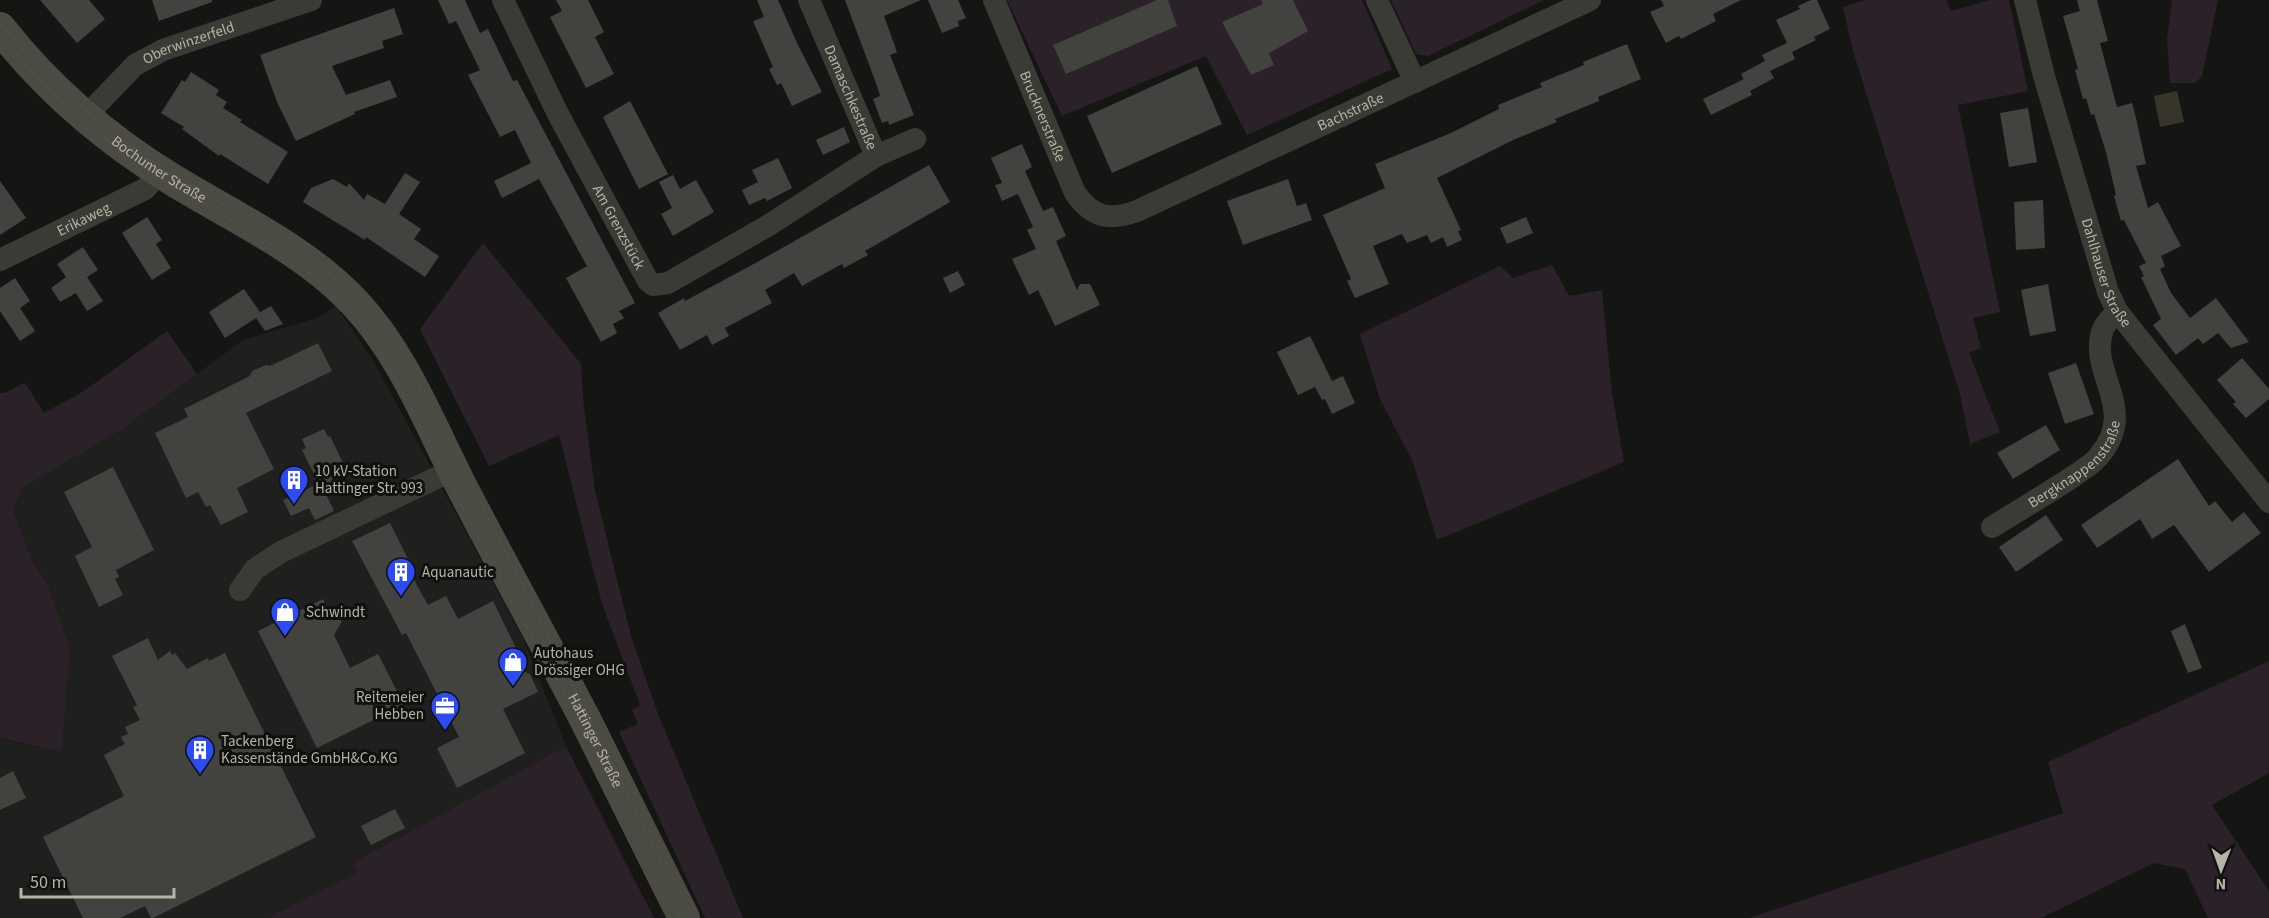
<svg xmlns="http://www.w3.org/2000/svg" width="2269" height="918" viewBox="0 0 2269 918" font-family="'Source Sans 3',sans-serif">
<rect width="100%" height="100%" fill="#151614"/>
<polygon fill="#1f201d" points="336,306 374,362 523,638 566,746 354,863 357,872 267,918 0,918 0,739 62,752 70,650 48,585 31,558 13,510 22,488 121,430 243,340 317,318"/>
<g fill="#2a2228">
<polygon points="1007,0 1362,0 1392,69 1247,135 1206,56 1062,116"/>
<polygon points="1391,0 1544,0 1428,56 1416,54"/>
<polygon points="1866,0 1946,0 1951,11 1990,0 2009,0 2028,91 1958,105 2000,312 1973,318 1981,348 1969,353 2000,432 1970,444 1960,394 1853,51 1843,7"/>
<polygon points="2172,0 2218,0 2202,76 2195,83 2170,83 2167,40"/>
<polygon points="483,243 581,364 583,398 595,491 631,636 658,714 743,918 705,918 619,732 638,724 632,710 640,705 602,604 559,435 489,466 420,329"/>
<polygon points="1552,265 1569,296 1602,290 1612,393 1624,462 1437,540 1413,462 1380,399 1360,334 1500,266 1513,278"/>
<polygon points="167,331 197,374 121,430 22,488 13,510 31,558 48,585 70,650 62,752 0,738 0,393 5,393 25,383 44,413 84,391"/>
<polygon points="2269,661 2269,773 2212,805 2269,891 2269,918 2208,918 2185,869 2154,863 2041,918 1749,918 2063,813 2048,762"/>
<polygon points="566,746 654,918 267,918 357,872 353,863"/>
</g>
<polygon fill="#39342a" points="2177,91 2184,122 2160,127 2154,96"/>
<g fill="#42433e">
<polygon points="40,0 89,0 105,19 77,43"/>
<polygon points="152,0 212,0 212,2 159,21"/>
<polygon points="438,0 465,0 480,33 488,29 513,81 517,80 635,303 619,311 624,318 613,324 617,333 601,342 566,278 587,266 539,179 502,198 494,181 531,163 515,130 500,137 468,75 480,70 456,21 449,24"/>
<polygon points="556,0 588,0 604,32 595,37 614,74 586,88 550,17 562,11"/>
<polygon points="757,0 778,0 798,45 822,92 792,106 781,83 777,85 769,69 773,67 753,21 764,17"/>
<polygon points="845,0 921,0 884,16 897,52 890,55 914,115 889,125 888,121 882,123 873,99 880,96 877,86"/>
<polygon points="928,0 958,0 966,18 958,21 959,26 942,33"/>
<polygon points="1157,0 1168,0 1177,26 1066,74 1053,45"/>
<polygon points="1261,0 1293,0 1308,31 1269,53 1274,65 1251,75 1222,22 1263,4"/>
<polygon points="1661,0 1741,0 1713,14 1716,21 1681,39 1679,36 1666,43 1650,12 1664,6"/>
<polygon points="1811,0 1817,0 1830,29 1814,37 1816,40 1792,52 1795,59 1770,71 1774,78 1750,91 1741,74 1765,61 1766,63 1762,55 1787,43 1776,20 1800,9 1798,6"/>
<polygon points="2077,0 2097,0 2108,41 2100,43 2117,107 2132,103 2136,118 2146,164 2136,166 2148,208 2158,202 2181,246 2161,256 2165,266 2160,269 2171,293 2190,318 2216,298 2249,342 2231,348 2218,333 2203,344 2198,338 2176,355 2153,325 2161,319 2141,277 2144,276 2139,266 2146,263 2124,220 2121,221 2114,196 2116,195 2106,152 2094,114 2091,115 2086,98 2083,99 2075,70 2078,69 2063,16 2080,11"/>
<polygon points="394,8 403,34 382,41 384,48 332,66 346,95 390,80 397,97 354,112 355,114 296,141 277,102 260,55"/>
<polygon points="1627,44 1641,79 1598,97 1599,101 1555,119 1557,122 1513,140 1437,178 1461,230 1458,231 1462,240 1447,247 1443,237 1431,243 1427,235 1407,243 1402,234 1373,246 1389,284 1355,298 1347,281 1351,279 1323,215 1385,188 1375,164 1451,133 1499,109 1498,105 1542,87 1540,83 1584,65 1583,62"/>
<polygon points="1197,66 1222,124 1112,173 1087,116"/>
<polygon points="191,72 219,90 216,95 227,102 223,108 242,120 240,122 288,152 268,184 220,154 219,156 182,129 184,127 161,113 182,80 185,82"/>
<polygon points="1744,79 1752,95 1711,115 1703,99"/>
<polygon points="630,101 668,174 639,189 603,117"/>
<polygon points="2028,108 2037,162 2009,167 2000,113"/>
<polygon points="844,127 850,142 823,155 816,140"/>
<polygon points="1022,144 1032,167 1025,171 1043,211 1053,207 1066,236 1056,241 1077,290 1080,284 1090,284 1100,305 1055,326 1038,290 1029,295 1012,259 1036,249 1027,230 1033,227 1018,194 1002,201 995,185 1002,183 991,158"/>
<polygon points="778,158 792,188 767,201 765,198 749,205 742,190 758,182 752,170"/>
<polygon points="929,165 950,202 865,251 868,255 844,268 842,264 802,286 794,273 765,290 772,303 725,328 729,336 712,345 707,335 680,350 658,313 684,298 685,301 761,260"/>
<polygon points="405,173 420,182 399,214 421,229 414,239 439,256 425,277 366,237 365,240 303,202 311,188 333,179 347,187 349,183 364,200 367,194 385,204"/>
<polygon points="673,175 680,189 696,180 714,212 673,236 661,214 672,208 659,182"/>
<polygon points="1288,179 1297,206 1306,203 1312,220 1243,245 1227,201"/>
<polygon points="0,181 26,218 0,235"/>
<polygon points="2043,200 2045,248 2016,250 2014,202"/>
<polygon points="147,217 162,240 156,244 171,268 152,280 122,233"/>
<polygon points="1526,217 1533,233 1507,244 1500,228"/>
<polygon points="83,247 98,270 87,277 103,301 87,311 76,293 60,302 51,288 66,277 57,264"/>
<polygon points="958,271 965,285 950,293 943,278"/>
<polygon points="15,278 30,301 20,308 35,331 20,341 0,311 0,288"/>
<polygon points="2048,284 2056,331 2030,336 2021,290"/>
<polygon points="244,289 260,312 271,306 283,324 265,331 256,318 225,338 209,312"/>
<polygon points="1310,336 1332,381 1343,376 1355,403 1332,414 1325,399 1322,400 1315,387 1298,395 1277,352"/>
<polygon points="318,343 332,371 246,413 274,469 237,488 248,512 221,525 210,505 206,507 198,492 186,498 155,433 188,417 184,409 250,376 252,371 266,365 270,366"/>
<polygon points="2242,358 2269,389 2269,399 2246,418 2233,404 2236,402 2217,380"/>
<polygon points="2076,363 2094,414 2065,424 2048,373"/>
<polygon points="2046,425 2060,450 2013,479 1997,453"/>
<polygon points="324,429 328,437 330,436 348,473 339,477 341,481 324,490 334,511 315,520 309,508 291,516 283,500 316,485 313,477 315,476 302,450 306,448 302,439"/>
<polygon points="2178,459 2209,506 2215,501 2232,522 2244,512 2261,533 2209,572 2174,525 2152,539 2140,519 2097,548 2081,525"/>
<polygon points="113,467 154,550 116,570 119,577 115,579 123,595 99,607 75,556 92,547 64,492"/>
<polygon points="2046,515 2063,540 2016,572 1999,547"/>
<polygon points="390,523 413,569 409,571 428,605 446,596 458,619 493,601 517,650 514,652 523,671 530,674 538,692 503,709 525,753 457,788 437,748 459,737 406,633 402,635 352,541"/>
<polygon points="323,599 332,616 342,621 334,635 350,668 378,654 404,705 317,748 258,631"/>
<polygon points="2185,624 2202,668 2188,673 2171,631"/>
<polygon points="148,638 158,660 170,651 172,655 175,653 187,669 208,658 209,661 225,653 316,837 153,918 151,918 145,906 120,918 83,918 43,837 124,796 104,755 125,744 121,737 128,734 125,727 140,720 133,707 137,705 112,656"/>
<polygon points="13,771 26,798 0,810 0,778"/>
<polygon points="395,809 405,828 371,845 361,826"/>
</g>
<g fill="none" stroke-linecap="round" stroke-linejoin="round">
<g stroke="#3a3b35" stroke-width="22">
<path id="s1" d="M503 0 558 114 648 281 653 285 668 283 769 225 876 156 915 139"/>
<path id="s2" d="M809 0 876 156"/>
<path id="s3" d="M994 0 1075 193C1093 218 1109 221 1137 211L1590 0"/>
<polyline points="1377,0 1415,82"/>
<path id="s4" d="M2025 0 2044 76 2108 292 2117 311 2269 502"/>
<path id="s5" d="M86 116 135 65 163 50 311 0"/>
<path id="s6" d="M0 260 145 189 160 172"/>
<path id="s7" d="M1992 527C2019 510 2047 494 2074 476 2082 470 2093 464 2099 456 2140 408 2087 374 2103 329 2105 323 2113 317 2117 311"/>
<polyline points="240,590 255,569 281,552 453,470"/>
</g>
<path stroke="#4b4a43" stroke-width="32" id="s8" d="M0 28C47 88 108 140 173 180 235 218 304 249 354 302 406 357 432 431 467 497 506 572 547 646 586 721 619 786 651 852 684 918"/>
<g stroke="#504f48" stroke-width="1.5">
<path d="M0 23C51 83 110 136 177 178 226 208 281 232 324 269 381 317 410 368 445 432L690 918"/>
<path d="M14 52C61 105 116 151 177 188"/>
<polyline points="200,201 273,245 306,270 348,308 373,340 410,406 502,584 565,693 680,918"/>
</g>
</g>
<defs>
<g id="building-pin" transform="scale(1.5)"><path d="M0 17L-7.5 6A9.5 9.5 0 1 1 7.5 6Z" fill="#2d4bf5" stroke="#10100f"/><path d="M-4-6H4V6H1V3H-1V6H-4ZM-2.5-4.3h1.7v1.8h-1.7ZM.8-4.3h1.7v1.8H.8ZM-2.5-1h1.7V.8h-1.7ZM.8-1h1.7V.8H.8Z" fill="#fff"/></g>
<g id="shop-pin" transform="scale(1.5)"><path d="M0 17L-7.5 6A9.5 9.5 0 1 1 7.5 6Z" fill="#2d4bf5" stroke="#10100f"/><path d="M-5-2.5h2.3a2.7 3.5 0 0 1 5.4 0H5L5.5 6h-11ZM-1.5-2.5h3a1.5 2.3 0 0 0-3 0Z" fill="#fff"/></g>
<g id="office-pin" transform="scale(1.5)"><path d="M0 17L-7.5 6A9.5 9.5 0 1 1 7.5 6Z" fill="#2d4bf5" stroke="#10100f"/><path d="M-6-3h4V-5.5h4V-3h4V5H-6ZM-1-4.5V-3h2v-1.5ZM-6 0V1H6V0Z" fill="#fff"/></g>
</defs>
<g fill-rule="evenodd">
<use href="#building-pin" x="294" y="480"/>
<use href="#building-pin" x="401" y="572"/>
<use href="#shop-pin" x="285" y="612"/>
<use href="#shop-pin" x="513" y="662"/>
<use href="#office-pin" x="445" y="706"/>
<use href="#building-pin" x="200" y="750"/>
</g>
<g text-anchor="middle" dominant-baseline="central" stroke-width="6" stroke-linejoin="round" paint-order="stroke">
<g font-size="15" fill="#b6b4a5" stroke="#10100f">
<text stroke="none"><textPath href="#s5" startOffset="129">Oberwinzerfeld</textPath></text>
<text stroke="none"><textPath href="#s2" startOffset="106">Damaschkestraße</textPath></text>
<text stroke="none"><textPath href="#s3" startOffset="516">Bachstraße</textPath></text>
<text stroke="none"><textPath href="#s3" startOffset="126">Brucknerstraße</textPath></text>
<text stroke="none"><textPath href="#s8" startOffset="214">Bochumer Straße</textPath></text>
<text stroke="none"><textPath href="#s6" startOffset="93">Erikaweg</textPath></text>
<text stroke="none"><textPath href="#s1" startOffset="255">Am Grenzstück</textPath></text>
<text stroke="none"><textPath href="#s4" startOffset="285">Dahlhauser Straße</textPath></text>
<text stroke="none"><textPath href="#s7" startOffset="106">Bergknappenstraße</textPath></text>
<text stroke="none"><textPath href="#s8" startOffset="952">Hattinger Straße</textPath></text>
</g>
<g font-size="15" fill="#b6b4a5" stroke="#10100f" text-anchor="start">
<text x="315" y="471">10 kV-Station<tspan x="315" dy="17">Hattinger Str. 993</tspan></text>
<text x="422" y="572">Aquanautic</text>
<text x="306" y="612">Schwindt</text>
<text x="534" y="653">Autohaus<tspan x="534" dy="17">Drössiger OHG</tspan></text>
<text x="424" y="697" text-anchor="end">Reitemeier<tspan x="424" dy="17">Hebben</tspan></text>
<text x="221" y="741">Tackenberg<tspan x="221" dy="17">Kassenstände GmbH&amp;Co.KG</tspan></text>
</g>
</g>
<g transform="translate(2221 870) rotate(181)" stroke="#10100f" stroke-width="4.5" paint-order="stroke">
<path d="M0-4.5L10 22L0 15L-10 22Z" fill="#b6b4a5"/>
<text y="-9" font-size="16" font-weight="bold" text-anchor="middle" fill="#b6b4a5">N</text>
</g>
<path d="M21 888v9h153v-9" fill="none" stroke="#b6b4a5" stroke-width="3"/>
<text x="30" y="888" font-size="18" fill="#b6b4a5" stroke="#10100f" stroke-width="4.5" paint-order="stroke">50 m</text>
</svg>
